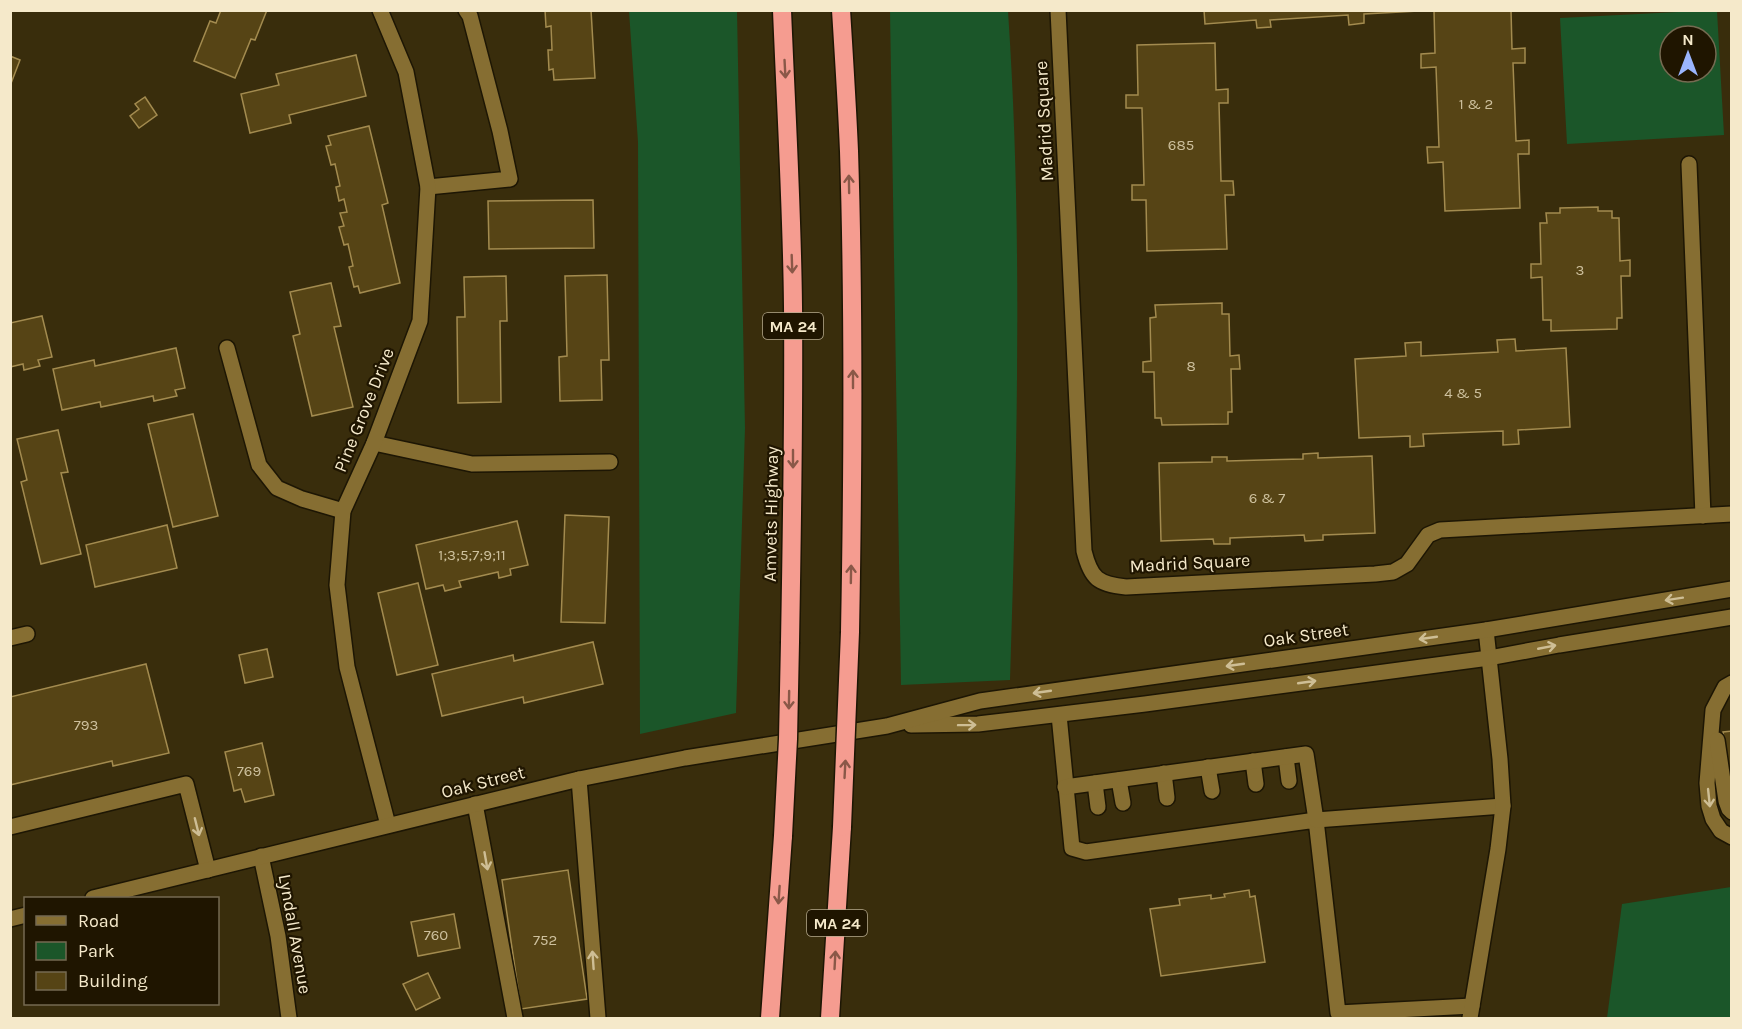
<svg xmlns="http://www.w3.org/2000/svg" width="1742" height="1029" viewBox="0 0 1742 1029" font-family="Karla,sans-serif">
<rect width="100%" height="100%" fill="#392d0c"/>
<g fill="#1b5629" fill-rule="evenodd">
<polygon points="629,11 737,11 745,428 736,713 640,734 638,142"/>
<path d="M890 11H1008C1023 233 1017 457 1010 680L901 685Z"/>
<path d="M1698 11H1717L1724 135 1567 144 1560 18ZM1670 36H1706V72H1670Z"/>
<polygon points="1731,887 1731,1018 1607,1018 1622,904"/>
</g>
<g fill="#564415" stroke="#a38b4f" stroke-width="1.5">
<polygon points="221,10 267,10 255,40 251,39 235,78 194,61 210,21 216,23"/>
<polygon points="545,10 591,10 595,78 554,80 553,69 549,70 548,50 552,50 551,26 546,27"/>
<polygon points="1204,10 1418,10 1418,11 1364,14 1364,23 1349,25 1348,15 1270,20 1271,27 1257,28 1256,20 1205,24"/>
<polygon points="1434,10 1511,10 1512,49 1525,48 1525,63 1513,63 1516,141 1529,140 1529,154 1518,154 1520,208 1445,211 1443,162 1428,163 1427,147 1439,147 1436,67 1421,68 1421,54 1435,53"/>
<polygon points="1215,43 1216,90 1228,89 1228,103 1219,103 1221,181 1233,181 1234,195 1225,195 1227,249 1147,251 1146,200 1132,200 1132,185 1144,185 1142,108 1126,108 1126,95 1138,95 1137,45"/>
<polygon points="356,55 366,96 289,115 291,123 250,133 241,94 279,85 276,74"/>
<polygon points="10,56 20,60 10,86"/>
<polygon points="145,97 157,115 139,128 130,116 139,109 135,104"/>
<polygon points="369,126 388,203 382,205 400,283 360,293 358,286 354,287 349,267 353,266 348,244 344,245 339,227 344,226 340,213 347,212 344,199 339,201 336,187 340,186 335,164 331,165 326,146 331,145 328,136"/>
<polygon points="593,200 594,248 489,249 488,201"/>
<polygon points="1598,207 1598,211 1612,211 1612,218 1619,218 1620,261 1630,260 1630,276 1621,276 1622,318 1617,318 1617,329 1551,331 1551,320 1543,320 1542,277 1531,278 1531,264 1541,264 1540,223 1547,223 1546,213 1560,213 1560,208"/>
<polygon points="607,275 609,360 601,360 602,400 560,401 559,357 567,356 565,276"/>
<polygon points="506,276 507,321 500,321 501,402 458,403 457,317 465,317 464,277"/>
<polygon points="331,283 341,326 334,327 353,407 312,416 293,336 300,334 290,292"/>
<polygon points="1222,303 1222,314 1229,314 1230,356 1239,355 1240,369 1231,369 1232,412 1228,412 1228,424 1162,425 1161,418 1155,418 1154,372 1143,372 1143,362 1151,361 1150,318 1156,317 1155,305"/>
<polygon points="42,316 52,357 38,360 40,366 24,370 23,364 10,367 10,323"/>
<polygon points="1515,339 1516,351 1566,348 1570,427 1518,430 1519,444 1503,445 1503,431 1423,434 1424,446 1410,447 1410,436 1359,438 1355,359 1406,356 1405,343 1421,342 1421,356 1498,352 1497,340"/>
<polygon points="176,348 185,388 175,390 177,396 154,401 153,396 101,407 100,402 62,410 53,369 94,360 95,366"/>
<polygon points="193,414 218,516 173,527 148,424"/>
<polygon points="58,430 68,472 61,473 81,554 41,564 21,482 27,480 17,439"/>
<polygon points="1318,453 1318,458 1372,456 1375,533 1323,535 1323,540 1305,541 1304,535 1230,538 1230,544 1214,544 1213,539 1161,541 1159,463 1212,462 1212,457 1227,457 1227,461 1303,459 1303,454"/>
<polygon points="565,515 609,517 605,623 561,622"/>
<polygon points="517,521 528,565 510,569 511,575 499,578 498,572 459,581 461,587 445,591 443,585 426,589 416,545"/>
<polygon points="167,525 177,568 95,587 86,545"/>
<polygon points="418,583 438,665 397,675 378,593"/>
<polygon points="593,642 603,684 524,703 523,697 442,716 432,674 513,655 514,661"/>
<polygon points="267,649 273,677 245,683 239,655"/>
<polygon points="146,664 169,753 113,766 112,761 10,785 10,697"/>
<polygon points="1732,731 1732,792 1723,732"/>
<polygon points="262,743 274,795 245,802 241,789 234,791 225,752"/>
<polygon points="568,870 587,999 521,1009 502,880"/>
<polygon points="1249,890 1250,897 1255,896 1265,962 1161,976 1150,909 1180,905 1179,899 1211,895 1211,899 1225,897 1224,894"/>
<polygon points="454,914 460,948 418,956 411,922"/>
<polygon points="428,973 440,998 416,1010 403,984"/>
</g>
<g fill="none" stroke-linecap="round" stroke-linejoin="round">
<g stroke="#1d1604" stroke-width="18">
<g id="service">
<polyline points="1689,164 1703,516"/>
<polyline points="428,187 510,179 500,131 470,16 466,10"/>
<polyline points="227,348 259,465 277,488 302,499 343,511"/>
<polyline points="374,443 472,464 610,462"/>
<polyline points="10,638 27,634"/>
<polyline points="1732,683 1725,687 1713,710 1707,783 1709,806 1713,819 1721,831 1732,837"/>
<polyline points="1059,715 1072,848 1086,852 1316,820 1338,1013 1472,1006"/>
<polyline points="1717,740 1726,801 1729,809 1732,812"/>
<polyline points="1286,757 1289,781"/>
<polyline points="1253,761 1256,784"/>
<polyline points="1208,767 1212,791"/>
<polyline points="1164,773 1167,798"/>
<polyline points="579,779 598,1018"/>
<polyline points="1119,780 1123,803"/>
<polyline points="1095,783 1098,807"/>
<polyline points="1065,787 1306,754 1316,820 1503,806"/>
<polyline points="475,804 515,1018"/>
<polyline points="10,827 186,784 208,870"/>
<polyline points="1470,1018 1498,849 1503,806 1500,759 1486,630"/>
</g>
</g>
<g stroke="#1d1604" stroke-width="18">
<g id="minor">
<polyline points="380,10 406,72 428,187 420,321 374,443 343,511 337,585 347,667 388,825"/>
<path d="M1058 10 1084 551C1091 579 1098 584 1126 587L1375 574 1393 572 1407 564 1428 535 1440 530 1732 514"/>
<polyline points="261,856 278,936 289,1018"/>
</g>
</g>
<g stroke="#1d1604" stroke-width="18">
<g id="secondary">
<polyline points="911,725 978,724 1145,704 1489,658 1559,645 1732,617"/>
<polyline points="93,898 579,779 685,758 887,726 980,701 1486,630 1732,589"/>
<polyline points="10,919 26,915"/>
</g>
</g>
<g stroke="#1d1604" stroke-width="21">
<g id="motorway">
<path d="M782 10C786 109 792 207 793 306 794 418 792 530 790 642"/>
<path d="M841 10C844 57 847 104 849 151 854 311 853 472 850 632"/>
<polyline points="770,1018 783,836"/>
<polyline points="830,1018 842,827"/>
</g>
</g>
<use href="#service" stroke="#866e32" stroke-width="15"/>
<use href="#minor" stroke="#866e32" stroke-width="15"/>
<use href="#secondary" stroke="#866e32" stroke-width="15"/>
<use href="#motorway" stroke="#f59c90" stroke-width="18"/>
<g stroke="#1d1604" stroke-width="21" stroke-linecap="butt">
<g id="motorway-bridge">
<polyline points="842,827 850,632"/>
<polyline points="783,836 788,739 790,642"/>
</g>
</g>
<use href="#motorway-bridge" stroke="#f59c90" stroke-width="18"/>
</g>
<defs><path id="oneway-shaft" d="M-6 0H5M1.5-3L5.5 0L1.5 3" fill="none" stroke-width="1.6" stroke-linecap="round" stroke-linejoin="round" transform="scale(1.5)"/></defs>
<g stroke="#8a5848">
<use href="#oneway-shaft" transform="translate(785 69) rotate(87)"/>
<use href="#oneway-shaft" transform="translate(849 184) rotate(-91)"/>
<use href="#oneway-shaft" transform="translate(792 264) rotate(88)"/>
<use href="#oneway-shaft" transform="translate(853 379) rotate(-90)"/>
<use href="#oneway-shaft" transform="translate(793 459) rotate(90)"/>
<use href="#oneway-shaft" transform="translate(851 574) rotate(-89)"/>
<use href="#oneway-shaft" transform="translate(789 700) rotate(91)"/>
<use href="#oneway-shaft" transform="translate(845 769) rotate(-87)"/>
<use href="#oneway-shaft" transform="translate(779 895) rotate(94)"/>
<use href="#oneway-shaft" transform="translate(835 960) rotate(-87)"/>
</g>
<g stroke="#cebe95">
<use href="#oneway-shaft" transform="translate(1674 599) rotate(171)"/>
<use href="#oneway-shaft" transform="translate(1428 638) rotate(172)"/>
<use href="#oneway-shaft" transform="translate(1547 647) rotate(-11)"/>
<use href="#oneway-shaft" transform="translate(1235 665) rotate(172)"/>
<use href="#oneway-shaft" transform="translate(1307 682) rotate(-8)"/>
<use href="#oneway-shaft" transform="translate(1042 692) rotate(172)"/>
<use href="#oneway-shaft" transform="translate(967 725) rotate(-1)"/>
<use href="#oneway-shaft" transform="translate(1709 798) rotate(84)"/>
<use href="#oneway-shaft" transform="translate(197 827) rotate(76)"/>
<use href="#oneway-shaft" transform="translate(486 861) rotate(80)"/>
<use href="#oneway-shaft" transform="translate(593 960) rotate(-94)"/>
</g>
<g text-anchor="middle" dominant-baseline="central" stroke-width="4.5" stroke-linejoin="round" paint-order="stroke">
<g font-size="15" fill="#cdc09d">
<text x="1476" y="104">1 &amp; 2</text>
<text x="1181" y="145">685</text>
<text x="1580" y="270">3</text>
<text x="1191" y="366">8</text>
<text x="1463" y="393">4 &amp; 5</text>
<text x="1267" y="498">6 &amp; 7</text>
<text x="472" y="555">1;3;5;7;9;11</text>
<text x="86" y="725">793</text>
<text x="249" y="771">769</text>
<text x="436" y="935">760</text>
<text x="545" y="940">752</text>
</g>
<g fill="#1f1500" stroke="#b5a98d" stroke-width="1.5">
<rect x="763" y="313" width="60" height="26" rx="4.5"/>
<rect x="807" y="910" width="60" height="26" rx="4.5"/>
</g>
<g font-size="16" font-weight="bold" fill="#f5e9ca">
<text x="793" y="326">MA 24</text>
<text x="837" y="923">MA 24</text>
</g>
<g font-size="18" fill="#f5e9ca" stroke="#1f1500">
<text transform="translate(1044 121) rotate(-93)">Madrid Square</text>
<text transform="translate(364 410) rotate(-68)">Pine Grove Drive</text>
<text transform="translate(771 514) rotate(-89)">Amvets Highway</text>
<text transform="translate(1190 563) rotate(-3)">Madrid Square</text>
<text transform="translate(1306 635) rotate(-8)">Oak Street</text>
<text transform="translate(483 782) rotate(-14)">Oak Street</text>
<text transform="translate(295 934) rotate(80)">Lyndall Avenue</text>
</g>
</g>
<rect width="1742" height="1029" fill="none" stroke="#f5e9ca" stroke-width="24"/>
<rect x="24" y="897" width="195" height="108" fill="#1f1500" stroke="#756a51" stroke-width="1.5"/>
<rect x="36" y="916" width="30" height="9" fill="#866e32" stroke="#756a51" stroke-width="1.5"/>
<text x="78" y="927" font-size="18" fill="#f5e9ca">Road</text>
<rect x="36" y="942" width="30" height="18" fill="#1b5629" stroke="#756a51" stroke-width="1.5"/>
<text x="78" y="957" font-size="18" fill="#f5e9ca">Park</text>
<rect x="36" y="972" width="30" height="18" fill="#564415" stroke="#756a51" stroke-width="1.5"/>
<text x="78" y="987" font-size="18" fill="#f5e9ca">Building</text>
<g transform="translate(1688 54)"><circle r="28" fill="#1f1500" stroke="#756a51" stroke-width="1.5"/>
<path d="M0-4.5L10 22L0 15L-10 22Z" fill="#9ab5fd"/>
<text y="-9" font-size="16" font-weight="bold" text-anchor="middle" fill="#f5e9ca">N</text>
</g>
</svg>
